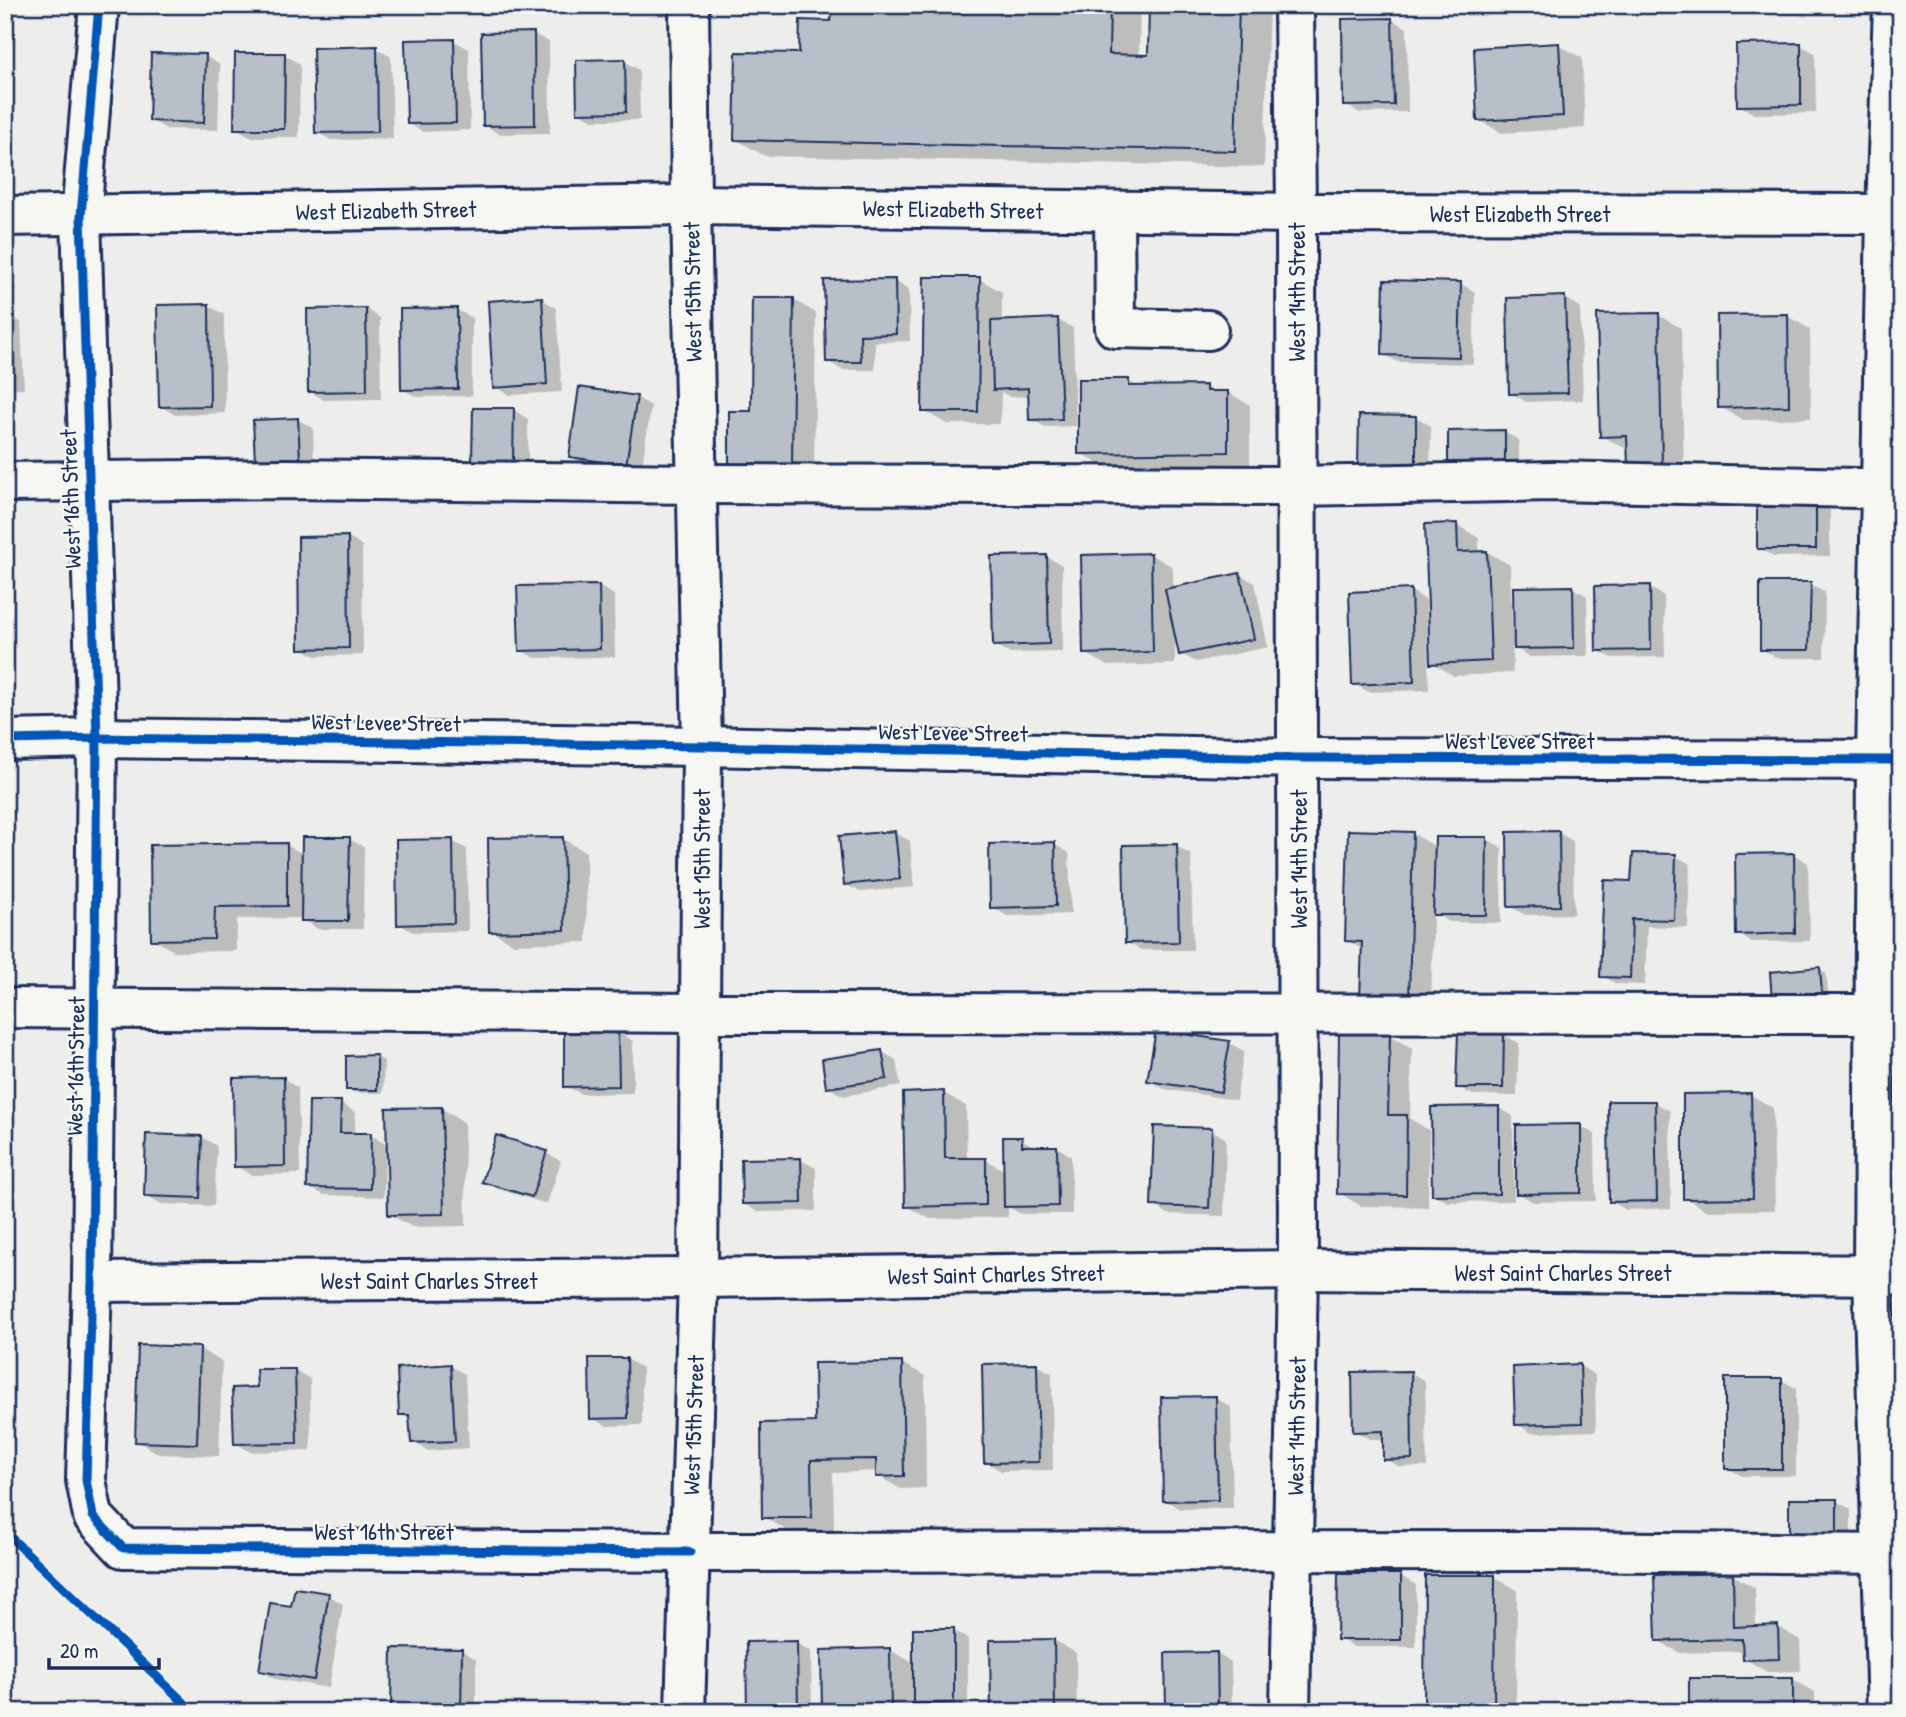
<svg xmlns="http://www.w3.org/2000/svg" width="1906" height="1717" viewBox="0 0 1906 1717" font-family="'Patrick Hand',sans-serif">
<rect width="100%" height="100%" fill="#edeeec"/>
<filter id="ink" filterUnits="userSpaceOnUse"><feTurbulence type="fractalNoise" baseFrequency=".0143" numOctaves="2"/><feDisplacementMap in="SourceGraphic" scale="14" xChannelSelector="R" yChannelSelector="G"/><feConvolveMatrix kernelMatrix="1 2 1 2 8 2 1 2 1" color-interpolation-filters="sRGB"/></filter>
<g filter="url(#ink)">
<g fill="#0003">
<polygon points="592,5 644,5 644,7 597,8"/>
<polygon points="835,5 1140,5 1139,57 1150,57 1151,5 1269,5 1264,167 765,156 735,139 801,54 831,23"/>
<polygon points="1769,5 1810,5 1806,17"/>
<polygon points="1392,20 1407,28 1408,112 1360,113 1345,105"/>
<polygon points="534,34 549,42 550,133 499,134 484,125"/>
<polygon points="454,41 469,49 470,130 423,132 408,123"/>
<polygon points="1559,45 1582,58 1585,128 1502,133 1479,120"/>
<polygon points="1800,45 1815,53 1816,113 1754,114 1739,105"/>
<polygon points="376,48 391,57 393,139 331,140 316,132"/>
<polygon points="285,55 300,64 299,137 251,137 236,128"/>
<polygon points="205,56 220,65 218,130 166,129 151,120"/>
<polygon points="624,61 639,70 640,120 593,120 578,112"/>
<polygon points="979,279 1002,292 1002,322 1058,320 1073,328 1076,426 1045,427 1030,419 1030,396 1010,397 1001,392 1000,424 947,424 924,411"/>
<polygon points="894,281 909,289 910,341 875,342 875,370 842,370 827,361"/>
<polygon points="1461,284 1475,292 1473,364 1398,362 1383,354"/>
<polygon points="1565,298 1580,307 1583,400 1526,402 1511,393"/>
<polygon points="542,299 556,308 562,392 510,395 495,387"/>
<polygon points="794,300 816,313 814,478 730,464 753,413"/>
<polygon points="209,306 224,314 225,413 175,415 160,406"/>
<polygon points="366,309 380,318 381,399 324,400 309,391"/>
<polygon points="457,310 472,318 472,396 417,397 402,389"/>
<polygon points="5,314 21,322 24,388 5,389"/>
<polygon points="1658,315 1681,328 1684,478 1601,436"/>
<polygon points="1787,316 1810,329 1811,418 1743,420 1720,407"/>
<polygon points="1128,381 1141,388 1206,387 1216,393 1227,392 1250,405 1250,464 1103,466 1080,453"/>
<polygon points="636,397 651,406 641,472 586,465 571,456"/>
<polygon points="514,410 528,419 528,469 489,469 474,460"/>
<polygon points="1416,417 1431,426 1430,472 1375,472 1360,463"/>
<polygon points="298,420 313,428 314,467 272,469"/>
<polygon points="5,422 13,427 14,466 5,466"/>
<polygon points="1504,432 1519,440 1519,476 1450,469"/>
<polygon points="1815,502 1830,511 1830,556 1774,557 1759,548"/>
<polygon points="1457,525 1479,538 1479,553 1487,552 1510,565 1512,632 1515,631 1573,588 1587,596 1588,656 1530,657 1512,646 1513,673 1454,676 1432,663"/>
<polygon points="5,532 11,535 13,668 5,669"/>
<polygon points="348,537 362,546 363,655 316,656 301,648"/>
<polygon points="1150,554 1173,567 1173,589 1240,575 1255,583 1268,647 1196,662 1181,654 1175,634 1175,664 1108,666 1085,653"/>
<polygon points="1047,557 1062,565 1063,652 1009,653 994,645"/>
<polygon points="1810,584 1825,592 1824,658 1777,658 1762,649"/>
<polygon points="599,586 614,595 615,657 535,658 520,650"/>
<polygon points="1649,587 1664,596 1665,657 1612,658 1597,650"/>
<polygon points="1411,591 1426,600 1429,690 1369,692 1354,684"/>
<polygon points="895,833 910,841 914,887 860,892 845,884"/>
<polygon points="1412,833 1436,847 1487,839 1502,848 1501,923 1450,922 1433,913 1431,1013 1385,1012 1363,950 1347,940"/>
<polygon points="1559,833 1573,841 1574,914 1525,915 1510,906"/>
<polygon points="349,839 364,847 363,929 317,929 303,918 237,919 236,951 175,952 153,939 286,845 303,854"/>
<polygon points="563,839 586,852 587,942 514,944 491,931"/>
<polygon points="452,841 467,849 468,931 413,932 399,924"/>
<polygon points="1054,844 1069,853 1071,914 1007,916 992,907"/>
<polygon points="1176,846 1191,855 1193,950 1141,950 1127,942"/>
<polygon points="1793,854 1808,863 1810,941 1752,942 1737,934"/>
<polygon points="1676,856 1690,864 1688,928 1647,926 1645,985 1617,984 1602,976 1633,883"/>
<polygon points="1819,969 1826,973 1829,999 1781,1003"/>
<polygon points="618,1032 633,1041 633,1093 581,1094 566,1086"/>
<polygon points="1389,1035 1412,1048 1410,1119 1429,1130 1428,1207 1361,1206 1339,1193"/>
<polygon points="1504,1035 1519,1043 1517,1096 1473,1095 1458,1087"/>
<polygon points="1229,1043 1244,1051 1236,1100 1164,1089 1149,1080"/>
<polygon points="881,1051 896,1060 901,1086 843,1096 828,1087"/>
<polygon points="377,1057 384,1061 383,1093 355,1093 348,1089"/>
<polygon points="284,1079 298,1088 300,1174 251,1175 236,1166"/>
<polygon points="944,1093 966,1106 967,1160 985,1159 1005,1171 1021,1139 1037,1148 1057,1147 1071,1156 1072,1214 1021,1214 1008,1207 1008,1217 930,1219 907,1206"/>
<polygon points="1751,1095 1773,1108 1775,1210 1708,1211 1685,1198"/>
<polygon points="340,1103 355,1112 355,1135 371,1135 388,1145 442,1109 464,1122 466,1226 412,1227 389,1214 389,1159 385,1159 384,1197 324,1195 309,1187"/>
<polygon points="1655,1103 1670,1111 1671,1208 1626,1210 1611,1201"/>
<polygon points="1498,1107 1513,1116 1514,1201 1448,1202 1433,1194"/>
<polygon points="1580,1126 1595,1134 1596,1201 1533,1202 1518,1193"/>
<polygon points="1212,1130 1226,1139 1224,1216 1168,1214 1153,1205"/>
<polygon points="202,1137 217,1146 214,1206 161,1204 146,1195"/>
<polygon points="546,1153 561,1161 547,1204 498,1189 484,1181"/>
<polygon points="801,1160 816,1168 816,1211 758,1212 743,1203"/>
<polygon points="200,1349 222,1362 219,1456 159,1454 137,1441"/>
<polygon points="627,1359 642,1368 642,1425 607,1426 592,1418"/>
<polygon points="902,1363 925,1376 926,1488 901,1489 878,1476 878,1471 833,1473 834,1530 786,1530 764,1517 816,1424"/>
<polygon points="1037,1365 1052,1373 1053,1470 1001,1471 986,1462"/>
<polygon points="450,1366 465,1374 469,1448 428,1451 413,1442 411,1420 401,1414"/>
<polygon points="1580,1366 1595,1375 1596,1431 1531,1433 1517,1424"/>
<polygon points="295,1370 310,1379 311,1450 250,1452 236,1443 259,1389"/>
<polygon points="1410,1372 1425,1381 1427,1467 1400,1467 1385,1459 1385,1439 1370,1439 1355,1431"/>
<polygon points="1781,1380 1796,1388 1796,1476 1742,1476 1727,1468"/>
<polygon points="1216,1398 1231,1407 1233,1508 1180,1509 1165,1500"/>
<polygon points="1836,1501 1851,1509 1851,1546 1806,1547"/>
<polygon points="1733,1575 1755,1588 1756,1628 1778,1627 1800,1640 1801,1671 1767,1672 1745,1659 1744,1651 1680,1653 1657,1640"/>
<polygon points="1401,1576 1416,1585 1416,1647 1354,1647 1339,1639"/>
<polygon points="1495,1577 1517,1590 1516,1712 1425,1712"/>
<polygon points="328,1595 343,1604 329,1688 275,1679 261,1670 293,1608"/>
<polygon points="953,1630 968,1639 968,1711 930,1711 913,1702 913,1712 823,1712 890,1650 915,1664"/>
<polygon points="1054,1640 1076,1653 1077,1712 992,1712"/>
<polygon points="796,1643 811,1651 812,1712 748,1712"/>
<polygon points="461,1650 476,1659 476,1712 392,1712"/>
<polygon points="1217,1653 1231,1662 1232,1712 1168,1712"/>
<polygon points="1793,1679 1815,1692 1815,1712 1691,1712"/>
</g>
<g fill="#b9bfc8" stroke="#1b2f5e" stroke-width="2">
<polygon points="834,5 1110,5 1109,54 1148,55 1149,5 1239,5 1235,151 734,140 736,52 799,53 800,20 830,21"/>
<polygon points="1392,18 1394,105 1343,106 1342,19"/>
<polygon points="534,32 535,125 483,126 481,33"/>
<polygon points="454,39 456,123 407,124 405,40"/>
<polygon points="1559,43 1563,116 1477,121 1474,48"/>
<polygon points="1801,43 1801,105 1737,106 1736,44"/>
<polygon points="377,46 378,132 315,133 313,48"/>
<polygon points="151,53 206,54 204,123 149,121"/>
<polygon points="235,53 285,53 284,129 234,129"/>
<polygon points="625,59 626,112 577,113 576,60"/>
<polygon points="924,277 980,277 978,412 922,412"/>
<polygon points="895,279 896,334 860,335 861,362 826,362 824,280"/>
<polygon points="1384,280 1461,282 1459,357 1382,355"/>
<polygon points="1565,296 1568,393 1509,394 1507,298"/>
<polygon points="542,297 547,384 493,388 488,301"/>
<polygon points="752,298 794,298 792,466 729,465 729,411 751,411"/>
<polygon points="209,304 210,406 159,407 157,305"/>
<polygon points="366,308 367,391 308,392 307,309"/>
<polygon points="457,308 458,389 401,390 400,309"/>
<polygon points="5,312 9,380 5,380"/>
<polygon points="1659,313 1662,466 1628,467 1627,436 1600,437 1597,314"/>
<polygon points="1788,314 1789,406 1718,408 1717,315"/>
<polygon points="1058,318 1062,419 1029,420 1028,388 993,390 991,321"/>
<polygon points="1078,379 1129,379 1129,386 1206,385 1206,391 1228,391 1228,452 1078,454"/>
<polygon points="579,387 637,396 626,465 569,457"/>
<polygon points="473,408 514,408 513,461 472,461"/>
<polygon points="1359,415 1416,416 1416,464 1358,464"/>
<polygon points="298,418 300,459 255,461 253,420"/>
<polygon points="1505,430 1505,469 1448,470 1448,431"/>
<rect x="1757" y="501" width="59" height="48"/>
<polygon points="1457,523 1458,552 1487,551 1491,661 1430,664 1425,524"/>
<polygon points="348,536 349,648 299,649 298,537"/>
<polygon points="1151,553 1153,652 1083,654 1081,555"/>
<polygon points="1047,555 1049,644 993,646 991,556"/>
<polygon points="1240,573 1254,639 1179,655 1165,589"/>
<polygon points="1760,582 1811,582 1809,650 1760,650"/>
<polygon points="599,585 600,649 519,651 517,586"/>
<polygon points="1650,585 1651,650 1596,651 1595,586"/>
<polygon points="1573,586 1574,648 1514,649 1513,587"/>
<polygon points="1411,589 1414,682 1352,685 1349,592"/>
<polygon points="1348,830 1413,832 1409,1001 1360,1000 1362,942 1345,941"/>
<polygon points="895,831 900,879 844,885 839,836"/>
<polygon points="1559,831 1560,906 1508,907 1507,832"/>
<polygon points="302,837 350,837 348,921 301,921"/>
<polygon points="563,837 565,930 489,932 488,838"/>
<polygon points="1435,837 1487,837 1486,915 1433,915"/>
<polygon points="453,839 454,923 397,925 396,840"/>
<polygon points="1055,842 1056,906 990,908 989,844"/>
<polygon points="287,843 287,906 215,907 214,939 151,940 150,845"/>
<polygon points="1177,844 1179,942 1125,943 1123,845"/>
<polygon points="1633,853 1676,854 1674,920 1632,919 1630,978 1600,977 1604,880 1631,881"/>
<polygon points="1794,853 1795,933 1736,935 1735,854"/>
<polygon points="1820,967 1822,996 1772,1001 1770,972"/>
<polygon points="1156,1030 1230,1041 1221,1092 1147,1081"/>
<polygon points="618,1031 619,1086 564,1087 564,1032"/>
<polygon points="1458,1032 1504,1033 1503,1088 1456,1088"/>
<polygon points="1339,1033 1390,1034 1388,1115 1407,1115 1406,1195 1337,1194"/>
<polygon points="882,1050 887,1079 826,1088 822,1059"/>
<polygon points="377,1055 377,1090 346,1090 346,1056"/>
<polygon points="284,1077 285,1166 234,1167 233,1078"/>
<polygon points="944,1091 945,1158 986,1158 986,1205 905,1207 903,1093"/>
<polygon points="1751,1093 1753,1198 1683,1199 1683,1094"/>
<polygon points="309,1101 341,1101 340,1133 371,1133 370,1189 307,1188"/>
<polygon points="1608,1101 1655,1101 1657,1201 1609,1202"/>
<polygon points="1499,1106 1499,1194 1432,1195 1431,1107"/>
<polygon points="442,1107 444,1214 388,1215 386,1108"/>
<polygon points="1581,1124 1581,1193 1516,1194 1516,1125"/>
<polygon points="1154,1126 1212,1128 1209,1208 1151,1206"/>
<polygon points="146,1134 202,1136 200,1198 144,1196"/>
<polygon points="496,1135 547,1151 532,1197 482,1182"/>
<polygon points="1003,1137 1022,1137 1022,1146 1057,1146 1058,1206 1004,1207"/>
<polygon points="801,1158 802,1203 742,1204 741,1159"/>
<polygon points="138,1345 200,1347 197,1444 135,1442"/>
<polygon points="589,1358 627,1358 628,1418 590,1419"/>
<polygon points="902,1362 904,1476 876,1477 876,1459 811,1460 812,1518 762,1518 761,1423 815,1422 814,1363"/>
<polygon points="1037,1363 1039,1462 984,1463 982,1364"/>
<polygon points="451,1364 455,1441 411,1443 409,1415 399,1415 397,1368"/>
<polygon points="1580,1364 1582,1423 1515,1425 1513,1367"/>
<polygon points="256,1369 295,1369 297,1443 234,1444 232,1388 257,1387"/>
<polygon points="1411,1371 1412,1459 1383,1460 1383,1431 1353,1432 1352,1372"/>
<rect x="1725" y="1378" width="57" height="91"/>
<polygon points="1216,1396 1218,1500 1163,1501 1161,1397"/>
<rect x="1789" y="1499" width="48" height="40"/>
<polygon points="1733,1573 1734,1627 1778,1625 1779,1659 1743,1660 1742,1639 1656,1641 1654,1575"/>
<polygon points="1338,1574 1401,1574 1401,1640 1337,1640"/>
<polygon points="1425,1575 1495,1575 1494,1712 1424,1712"/>
<polygon points="295,1588 329,1593 314,1680 259,1671 270,1603 291,1606"/>
<polygon points="913,1628 954,1628 954,1703 913,1704"/>
<polygon points="1054,1639 1055,1712 991,1712 990,1640"/>
<polygon points="797,1641 798,1712 747,1712 746,1642"/>
<polygon points="392,1648 462,1649 461,1712 391,1712"/>
<polygon points="890,1648 891,1712 822,1712 821,1650"/>
<polygon points="1217,1652 1218,1712 1166,1712 1165,1653"/>
<rect x="1689" y="1678" width="104" height="34"/>
</g>
<g fill="none" stroke-linecap="round" stroke-linejoin="round">
<g stroke="#1b2f5e" stroke-width="44">
<g id="minor">
<polyline points="99,5 81,216 97,738 92,1282 86,1480 93,1516 123,1548 690,1552 1536,1551 1901,1554"/>
<polyline points="1114,212 1115,328 1208,330"/>
<polyline points="5,216 691,205 1296,213 1901,214"/>
<polyline points="5,482 287,479 696,484 1297,486 1554,481 1901,489"/>
<polyline points="5,740 97,738 702,746 1298,758 1901,760"/>
<polyline points="5,1008 700,1013 1901,1014"/>
<polyline points="92,1282 698,1278 1298,1270 1901,1275"/>
<polyline points="685,1712 698,1278 702,746 691,205 689,5"/>
<polyline points="1290,1712 1298,1270 1296,213 1294,5"/>
<polyline points="1887,1712 1873,1275 1876,760 1886,214 1893,5"/>
</g>
</g>
<use href="#minor" stroke="#f6f6f2" stroke-width="38"/>
<g stroke="#f6f6f2" stroke-width="13">
<g id="cycleway">
<polyline points="99,5 81,216 97,738 92,1282 86,1480 93,1516 123,1548 690,1552"/>
<polyline points="5,740 97,738 702,746 1298,758 1901,760"/>
<polyline points="5,1532 194,1712"/>
</g>
</g>
<use href="#cycleway" stroke="#0057b8" stroke-width="9"/>
</g>
</g>
<g text-anchor="middle" dominant-baseline="central" stroke-width="5" stroke-linejoin="round" paint-order="stroke">
<g font-size="23" fill="#1b2f5e" stroke="#f6f6f2">
<text transform="translate(953 209) rotate(1)">West Elizabeth Street</text>
<text transform="translate(386 210) rotate(-1)">West Elizabeth Street</text>
<text x="1520" y="213">West Elizabeth Street</text>
<text transform="translate(692 292) rotate(-91)">West 15th Street</text>
<text transform="translate(1296 292) rotate(-90)">West 14th Street</text>
<text transform="translate(70 499) rotate(-92)">West 16th Street</text>
<text transform="translate(386 722) rotate(1)">West Levee Street</text>
<text transform="translate(953 732) rotate(1)">West Levee Street</text>
<text x="1520" y="740">West Levee Street</text>
<text transform="translate(701 859) rotate(-90)">West 15th Street</text>
<text transform="translate(1298 859) rotate(-90)">West 14th Street</text>
<text transform="translate(75 1066) rotate(-89)">West 16th Street</text>
<text x="1563" y="1272">West Saint Charles Street</text>
<text transform="translate(996 1274) rotate(-1)">West Saint Charles Street</text>
<text x="429" y="1280">West Saint Charles Street</text>
<text transform="translate(693 1425) rotate(-88)">West 15th Street</text>
<text transform="translate(1296 1426) rotate(-89)">West 14th Street</text>
<text x="384" y="1531">West 16th Street</text>
</g>
</g>
<rect width="1906" height="1717" fill="none" stroke="#f6f6f2" stroke-width="28"/>
<rect x="14" y="14" width="1878" height="1689" fill="none" stroke="#1b2f5e" stroke-width="2.5" filter="url(#ink)"/>
<path d="M49 1658v10h110v-10" fill="none" stroke="#1b2f5e" stroke-width="3.5"/>
<text x="60" y="1658" font-size="21" fill="#1b2f5e" stroke="#f6f6f2" stroke-width="5" paint-order="stroke">20 m</text>
</svg>
